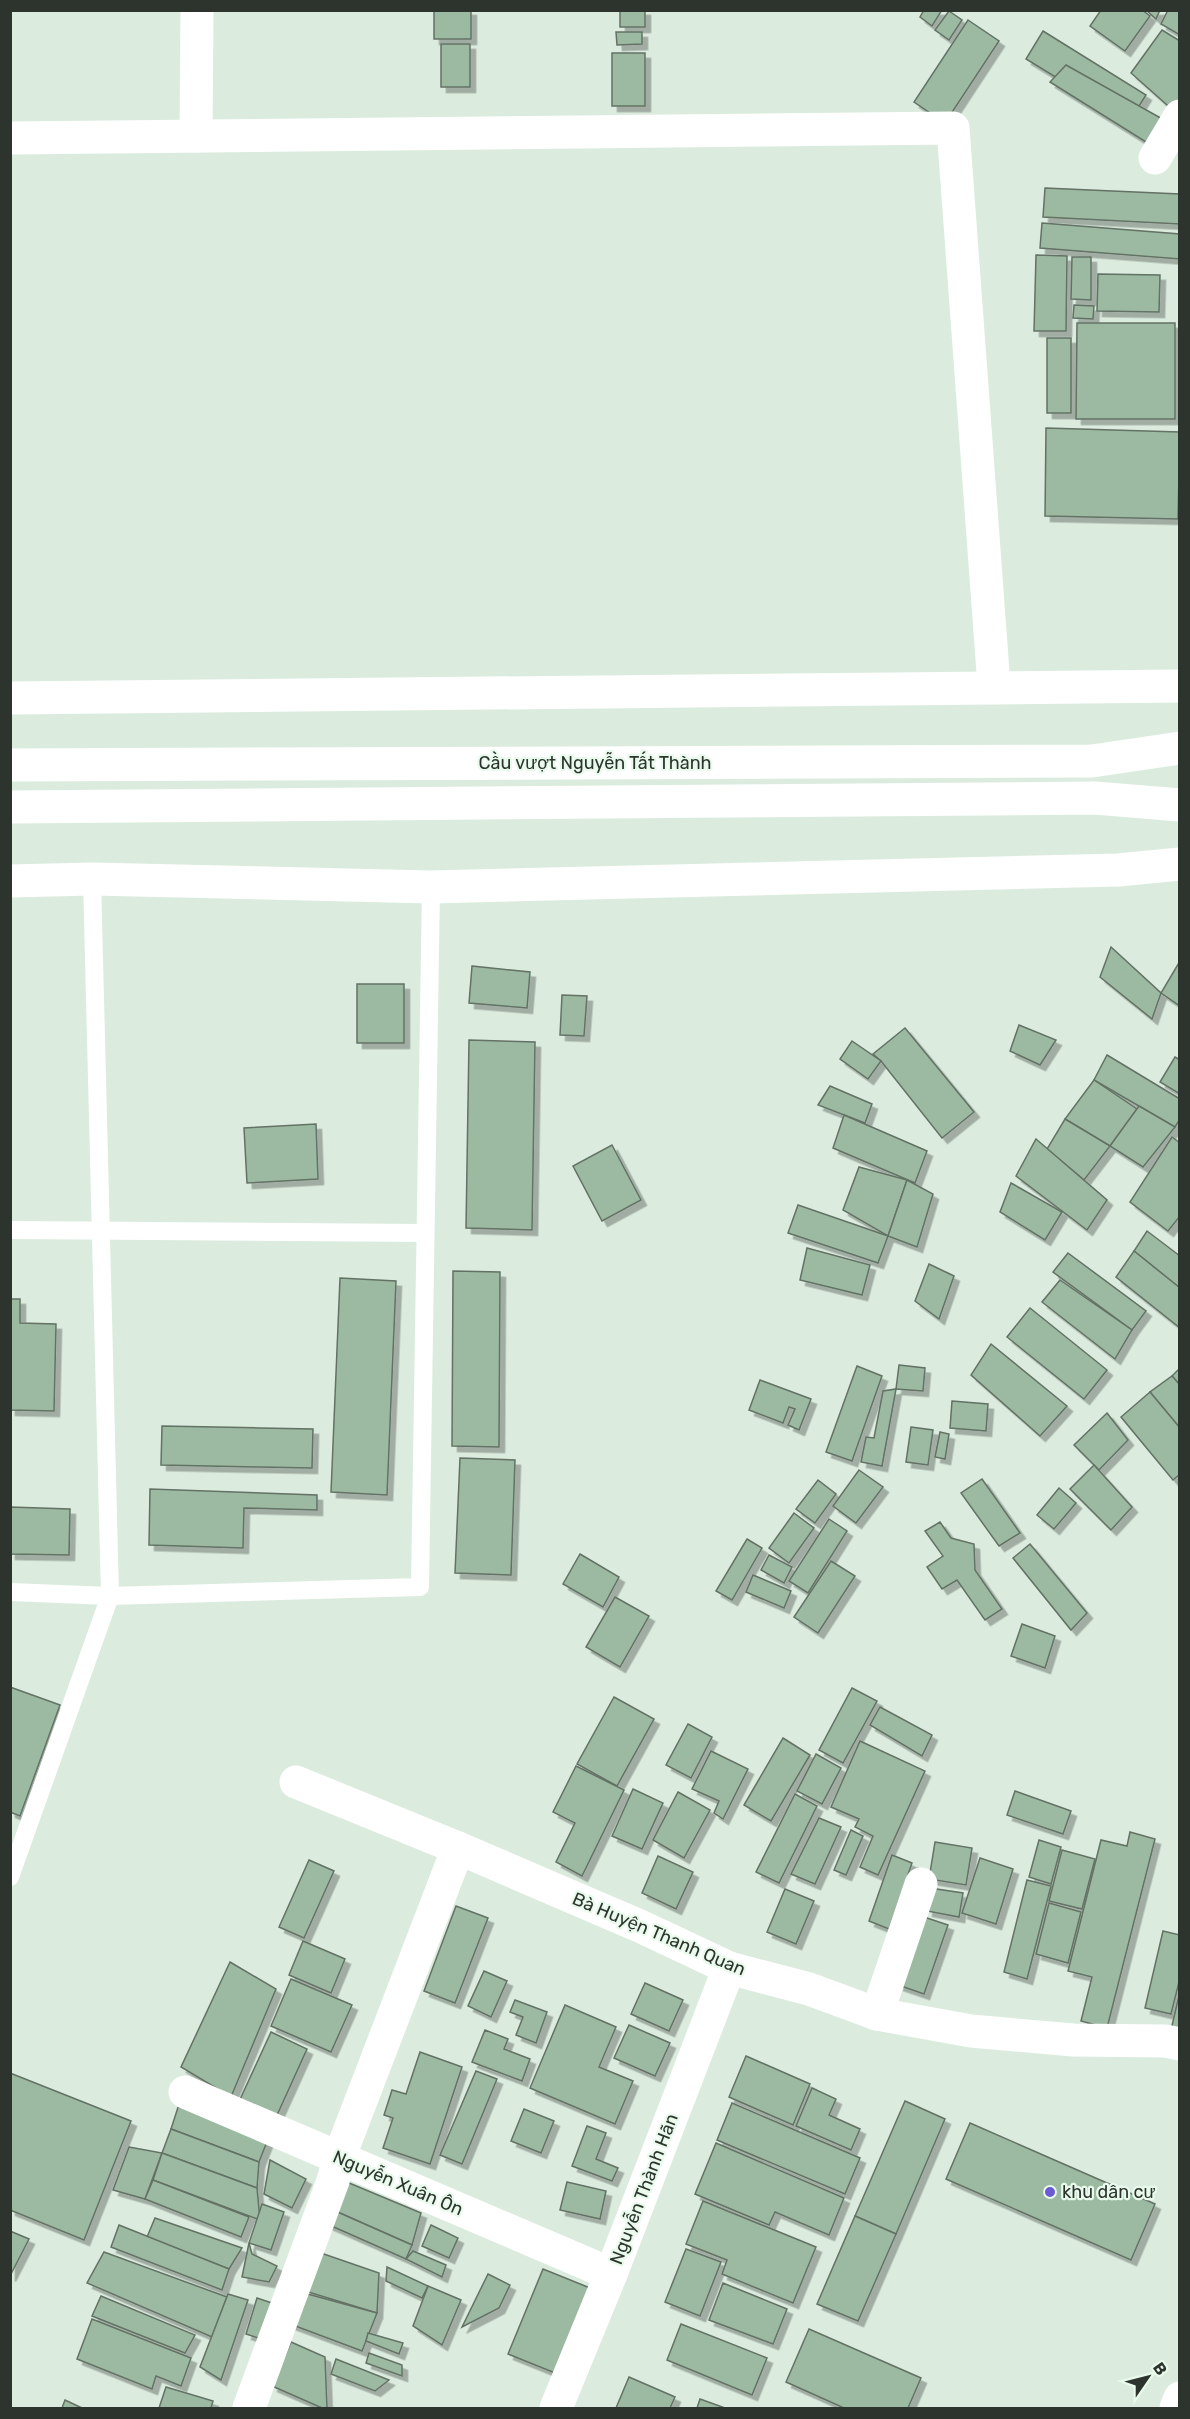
<svg xmlns="http://www.w3.org/2000/svg" width="1190" height="2419" viewBox="0 0 1190 2419" font-family="Rubik,sans-serif">
<defs>
<filter id="shadow"><feDropShadow dx="5.5" dy="5.5" stdDeviation="0" flood-color="#0004"/></filter>
</defs>
<rect width="100%" height="100%" fill="#dbecde"/>
<g fill="#9cbaa1" stroke="#637265" stroke-width="1.5" filter="url(#shadow)">
<rect x="434" y="10" width="37" height="29"/>
<rect x="620" y="10" width="25" height="17"/>
<polygon points="924,10 942,10 932,26 920,17"/>
<polygon points="1101,10 1142,10 1150,16 1125,51 1090,26"/>
<polygon points="1146,10 1160,10 1156,19"/>
<polygon points="1168,10 1180,10 1180,35 1161,24"/>
<polygon points="949,11 962,20 949,40 935,30"/>
<polygon points="968,20 999,41 945,123 914,102"/>
<polygon points="1162,30 1180,41 1180,104 1175,112 1131,73"/>
<polygon points="1043,31 1146,95 1129,122 1026,59"/>
<polygon points="616,32 642,32 642,44 617,45"/>
<rect x="441" y="44" width="29" height="43"/>
<rect x="612" y="53" width="33" height="53"/>
<polygon points="1066,65 1166,121 1146,142 1050,82"/>
<polygon points="1045,188 1180,194 1180,224 1043,217"/>
<polygon points="1042,223 1180,234 1180,259 1040,248"/>
<polygon points="1036,255 1067,256 1066,331 1034,331"/>
<polygon points="1072,257 1091,257 1091,300 1071,299"/>
<polygon points="1098,274 1160,275 1159,312 1097,311"/>
<polygon points="1074,305 1094,306 1093,319 1073,318"/>
<polygon points="1077,323 1175,323 1175,419 1076,419"/>
<rect x="1047" y="338" width="24" height="75"/>
<polygon points="1046,428 1180,432 1178,519 1045,516"/>
<polygon points="1111,947 1161,993 1152,1019 1100,977"/>
<polygon points="1180,961 1180,1006 1161,993"/>
<polygon points="472,966 530,972 527,1008 469,1003"/>
<rect x="357" y="984" width="47" height="59"/>
<polygon points="562,995 587,996 584,1036 560,1035"/>
<polygon points="1019,1025 1056,1040 1040,1065 1010,1051"/>
<polygon points="905,1028 974,1112 942,1138 881,1061 873,1054"/>
<polygon points="469,1040 535,1042 532,1230 466,1228"/>
<polygon points="852,1041 881,1061 868,1079 840,1059"/>
<polygon points="1107,1055 1180,1099 1180,1119 1175,1127 1094,1080"/>
<polygon points="1175,1057 1180,1060 1180,1094 1160,1082"/>
<polygon points="1094,1080 1137,1109 1110,1146 1065,1119"/>
<polygon points="830,1086 872,1104 865,1123 818,1105"/>
<polygon points="1139,1106 1175,1127 1143,1167 1110,1146"/>
<polygon points="844,1115 927,1151 915,1183 833,1148"/>
<polygon points="1065,1119 1110,1146 1084,1180 1047,1149"/>
<polygon points="316,1124 318,1179 247,1183 244,1128"/>
<polygon points="1172,1137 1180,1143 1180,1216 1168,1231 1130,1202"/>
<polygon points="1036,1139 1107,1200 1087,1230 1016,1176"/>
<polygon points="612,1145 641,1200 602,1221 573,1166"/>
<polygon points="859,1167 907,1180 888,1236 843,1210"/>
<polygon points="907,1180 933,1194 917,1247 888,1236"/>
<polygon points="1011,1183 1062,1212 1045,1240 1000,1212"/>
<polygon points="798,1205 888,1236 878,1263 788,1233"/>
<polygon points="1147,1231 1180,1256 1180,1288 1134,1251"/>
<polygon points="807,1248 870,1265 862,1295 800,1280"/>
<polygon points="1134,1251 1180,1288 1180,1328 1116,1277"/>
<polygon points="1068,1253 1146,1311 1132,1330 1053,1272"/>
<polygon points="929,1264 954,1276 939,1319 915,1301"/>
<polygon points="453,1271 500,1272 499,1447 452,1446"/>
<polygon points="340,1278 396,1281 387,1495 331,1492"/>
<polygon points="1060,1280 1132,1330 1115,1359 1042,1302"/>
<polygon points="10,1299 20,1299 20,1323 56,1324 54,1411 10,1410"/>
<polygon points="1030,1308 1107,1370 1084,1399 1007,1337"/>
<polygon points="991,1344 1067,1406 1040,1436 971,1375"/>
<polygon points="899,1365 925,1368 923,1391 896,1389"/>
<polygon points="857,1366 882,1376 852,1461 826,1452"/>
<polygon points="1180,1368 1180,1385 1172,1376"/>
<polygon points="1172,1376 1180,1385 1180,1428 1150,1392"/>
<polygon points="760,1380 811,1399 799,1430 788,1425 795,1409 789,1407 783,1423 749,1410"/>
<polygon points="896,1389 882,1466 861,1462 866,1437 874,1438 883,1391"/>
<polygon points="1150,1392 1180,1428 1180,1474 1173,1480 1121,1417"/>
<polygon points="952,1401 988,1404 986,1431 950,1428"/>
<polygon points="1107,1413 1128,1440 1099,1470 1074,1445"/>
<polygon points="162,1426 313,1429 312,1468 161,1465"/>
<polygon points="911,1427 933,1430 928,1465 906,1462"/>
<polygon points="940,1432 949,1434 945,1459 935,1457"/>
<polygon points="460,1458 515,1460 511,1575 455,1573"/>
<polygon points="1094,1465 1132,1507 1111,1530 1070,1489"/>
<polygon points="859,1470 883,1487 856,1523 833,1506"/>
<polygon points="982,1479 1020,1533 999,1546 961,1493"/>
<polygon points="818,1480 836,1494 815,1523 796,1509"/>
<polygon points="1059,1488 1076,1503 1054,1529 1037,1515"/>
<polygon points="150,1489 317,1495 317,1510 244,1508 243,1548 149,1545"/>
<polygon points="10,1507 70,1509 69,1555 10,1554"/>
<polygon points="794,1513 814,1528 789,1563 769,1548"/>
<polygon points="829,1519 847,1531 808,1593 789,1581"/>
<polygon points="940,1522 951,1538 974,1544 975,1570 1002,1609 985,1620 957,1580 942,1589 927,1567 943,1556 925,1531"/>
<polygon points="747,1539 762,1548 732,1600 716,1591"/>
<polygon points="1030,1544 1087,1613 1071,1630 1013,1558"/>
<polygon points="580,1554 619,1577 603,1607 563,1584"/>
<polygon points="769,1555 792,1567 784,1583 761,1570"/>
<polygon points="831,1561 855,1576 818,1633 794,1617"/>
<polygon points="753,1575 791,1591 784,1608 746,1592"/>
<polygon points="615,1597 649,1616 620,1667 586,1647"/>
<polygon points="1022,1624 1055,1636 1045,1668 1011,1656"/>
<polygon points="10,1687 60,1705 20,1816 10,1812"/>
<polygon points="852,1688 877,1701 843,1763 819,1750"/>
<polygon points="614,1697 654,1719 617,1786 577,1764"/>
<polygon points="880,1707 932,1735 922,1756 870,1725"/>
<polygon points="688,1724 712,1737 691,1778 666,1765"/>
<polygon points="783,1738 810,1755 771,1821 744,1805"/>
<polygon points="860,1741 925,1771 878,1875 860,1867 873,1836 855,1827 859,1819 831,1807"/>
<polygon points="711,1751 748,1769 723,1819 714,1813 719,1801 692,1789"/>
<polygon points="816,1754 841,1768 822,1804 797,1791"/>
<polygon points="576,1766 624,1790 582,1876 556,1862 575,1823 553,1812"/>
<polygon points="633,1789 663,1803 642,1849 612,1836"/>
<polygon points="1015,1791 1071,1811 1063,1834 1007,1815"/>
<polygon points="678,1792 710,1810 684,1858 653,1840"/>
<polygon points="795,1794 817,1806 779,1883 756,1872"/>
<polygon points="819,1818 841,1827 815,1884 791,1874"/>
<polygon points="851,1830 863,1836 846,1875 834,1870"/>
<polygon points="1130,1832 1155,1839 1107,2028 1081,2021 1092,1977 1068,1971 1101,1840 1127,1846"/>
<polygon points="1039,1840 1061,1847 1051,1884 1029,1877"/>
<polygon points="935,1842 972,1848 966,1885 929,1879"/>
<polygon points="1062,1850 1095,1859 1082,1909 1049,1901"/>
<polygon points="892,1855 912,1863 889,1929 869,1921"/>
<polygon points="658,1856 693,1872 676,1909 642,1893"/>
<polygon points="980,1858 1013,1869 996,1924 962,1913"/>
<polygon points="309,1860 334,1871 304,1938 279,1927"/>
<polygon points="1027,1880 1051,1886 1027,1979 1004,1972"/>
<polygon points="930,1888 963,1893 959,1917 927,1911"/>
<polygon points="785,1889 814,1901 796,1944 767,1932"/>
<polygon points="1049,1903 1081,1912 1068,1963 1036,1954"/>
<polygon points="456,1906 488,1918 455,2003 424,1991"/>
<polygon points="921,1916 948,1925 924,1994 898,1985"/>
<polygon points="1163,1931 1180,1935 1180,1978 1171,2014 1145,2008"/>
<polygon points="303,1941 345,1959 331,1993 289,1975"/>
<polygon points="230,1962 276,1989 231,2097 181,2067"/>
<polygon points="484,1971 507,1981 491,2017 468,2006"/>
<polygon points="291,1979 352,2005 331,2052 271,2026"/>
<polygon points="645,1983 683,2000 669,2031 631,2014"/>
<polygon points="1180,1991 1180,2032 1171,2030"/>
<polygon points="515,2000 547,2012 536,2043 516,2035 523,2017 510,2012"/>
<polygon points="565,2005 616,2027 599,2067 633,2081 615,2124 530,2088"/>
<polygon points="629,2025 670,2043 655,2076 614,2058"/>
<polygon points="485,2030 508,2039 504,2049 530,2059 522,2081 472,2062"/>
<polygon points="271,2032 307,2049 273,2124 237,2106"/>
<polygon points="420,2052 462,2067 430,2164 383,2148 393,2118 384,2115 392,2090 406,2094"/>
<polygon points="746,2056 810,2084 793,2125 729,2097"/>
<polygon points="476,2071 497,2079 462,2164 440,2155"/>
<polygon points="10,2073 131,2121 84,2240 10,2210"/>
<polygon points="812,2088 836,2099 829,2115 860,2129 851,2150 796,2126"/>
<polygon points="181,2098 270,2134 259,2162 171,2129"/>
<polygon points="905,2101 945,2119 896,2234 855,2216"/>
<polygon points="732,2103 860,2158 845,2194 717,2140"/>
<polygon points="524,2109 554,2121 541,2153 511,2141"/>
<polygon points="970,2123 1155,2204 1131,2260 946,2179"/>
<polygon points="587,2126 606,2133 596,2159 618,2168 612,2181 572,2166"/>
<polygon points="171,2129 259,2162 257,2188 162,2153"/>
<polygon points="716,2143 844,2198 829,2235 775,2212 769,2225 695,2194"/>
<polygon points="129,2147 162,2153 145,2199 113,2190"/>
<polygon points="162,2153 257,2188 260,2220 153,2180"/>
<polygon points="270,2160 306,2179 292,2208 264,2194"/>
<polygon points="153,2180 249,2217 241,2237 145,2199"/>
<polygon points="342,2180 421,2213 412,2245 333,2210"/>
<polygon points="567,2182 606,2191 600,2219 560,2210"/>
<polygon points="703,2201 816,2247 793,2303 722,2274 727,2260 686,2244"/>
<polygon points="262,2204 284,2212 271,2250 249,2243"/>
<polygon points="333,2210 412,2245 406,2259 327,2224"/>
<polygon points="855,2216 896,2234 858,2321 817,2304"/>
<polygon points="155,2218 242,2248 229,2269 147,2237"/>
<polygon points="119,2225 229,2269 222,2290 111,2247"/>
<polygon points="431,2225 458,2238 449,2258 422,2246"/>
<polygon points="10,2231 29,2239 10,2276"/>
<polygon points="249,2243 252,2254 277,2266 269,2282 242,2277"/>
<polygon points="686,2249 721,2262 700,2316 665,2302"/>
<polygon points="413,2251 446,2265 442,2277 406,2259"/>
<polygon points="104,2252 227,2297 212,2337 87,2283"/>
<polygon points="318,2252 379,2273 377,2313 305,2291"/>
<polygon points="387,2267 428,2286 422,2298 386,2281"/>
<polygon points="543,2269 590,2288 555,2373 508,2354"/>
<polygon points="488,2274 510,2285 499,2308 462,2327"/>
<polygon points="723,2283 787,2309 773,2344 709,2320"/>
<polygon points="428,2286 461,2300 442,2345 413,2326"/>
<polygon points="293,2290 377,2313 362,2351 282,2321"/>
<polygon points="228,2294 248,2300 221,2380 200,2367"/>
<polygon points="101,2296 195,2335 185,2353 92,2316"/>
<polygon points="257,2298 275,2304 264,2340 246,2334"/>
<polygon points="92,2319 191,2358 181,2386 156,2376 152,2389 77,2359"/>
<polygon points="681,2324 767,2358 752,2395 667,2360"/>
<polygon points="809,2329 921,2378 908,2408 844,2408 786,2382"/>
<polygon points="368,2333 403,2343 399,2354 366,2341"/>
<polygon points="291,2342 325,2357 327,2408 322,2408 272,2386"/>
<polygon points="369,2353 402,2365 402,2376 366,2363"/>
<polygon points="336,2359 389,2380 375,2391 331,2374"/>
<polygon points="629,2377 675,2397 670,2408 616,2408"/>
<polygon points="166,2387 213,2401 211,2408 159,2408"/>
<polygon points="700,2399 725,2408 697,2408"/>
<polygon points="65,2400 82,2408 62,2408"/>
</g>
<g fill="none" stroke-linecap="round" stroke-linejoin="round">
<g stroke="#fff" stroke-width="18">
<polyline points="10,1230 425,1233"/>
<polyline points="10,1592 110,1596 420,1587 431,887"/>
<polyline points="10,1877 110,1596 92,879"/>
</g>
<g stroke="#fff" stroke-width="33">
<polyline points="196,136 197,10"/>
<polyline points="10,138 953,128 994,686"/>
<polyline points="1155,158 1180,116"/>
<polyline points="296,1782 458,1848 642,1927 729,1968 809,1989 877,2014 971,2031 1073,2040 1165,2041 1180,2044"/>
<polyline points="877,2014 921,1884"/>
<polyline points="185,2092 611,2274"/>
<polyline points="249,2408 333,2181 339,2158 458,1848"/>
<polyline points="556,2408 611,2274 729,1968"/>
<polyline points="1176,2408 1180,2398"/>
</g>
<g stroke="#fff" stroke-width="33">
<polyline points="10,698 1180,686"/>
<polyline points="10,765 1092,761 1180,748"/>
<polyline points="10,807 1095,798 1180,805"/>
<polyline points="10,881 92,879 431,887 1118,870 1180,864"/>
</g>
</g>
<circle fill="#6b5ad4" stroke="#e8faeb" stroke-width="2" cx="1050" cy="2192" r="6"/>
<g text-anchor="middle" dominant-baseline="central" stroke-width="4.5" stroke-linejoin="round" paint-order="stroke">
<g font-size="18" fill="#2d342e" stroke="#e8faeb">
<text x="595" y="763">Cầu vượt Nguyễn Tất Thành</text>
<text transform="translate(659 1934) rotate(23)">Bà Huyện Thanh Quan</text>
<text transform="translate(398 2183) rotate(23)">Nguyễn Xuân Ôn</text>
<text transform="translate(644 2189) rotate(-69)">Nguyễn Thành Hãn</text>
</g>
<g font-size="18" fill="#2d342e" stroke="#e8faeb" text-anchor="start">
<text x="1062" y="2192">khu dân cư</text>
</g>
</g>
<rect width="1190" height="2419" fill="none" stroke="#2d342e" stroke-width="24"/>
<g transform="translate(1148 2377) rotate(55)" stroke="#e8faeb" stroke-width="4.5" paint-order="stroke">
<path d="M0-4.5L10 22L0 15L-10 22Z" fill="#2d342e"/>
<text y="-9" font-size="16" font-weight="bold" text-anchor="middle" fill="#2d342e">B</text>
</g>
</svg>
